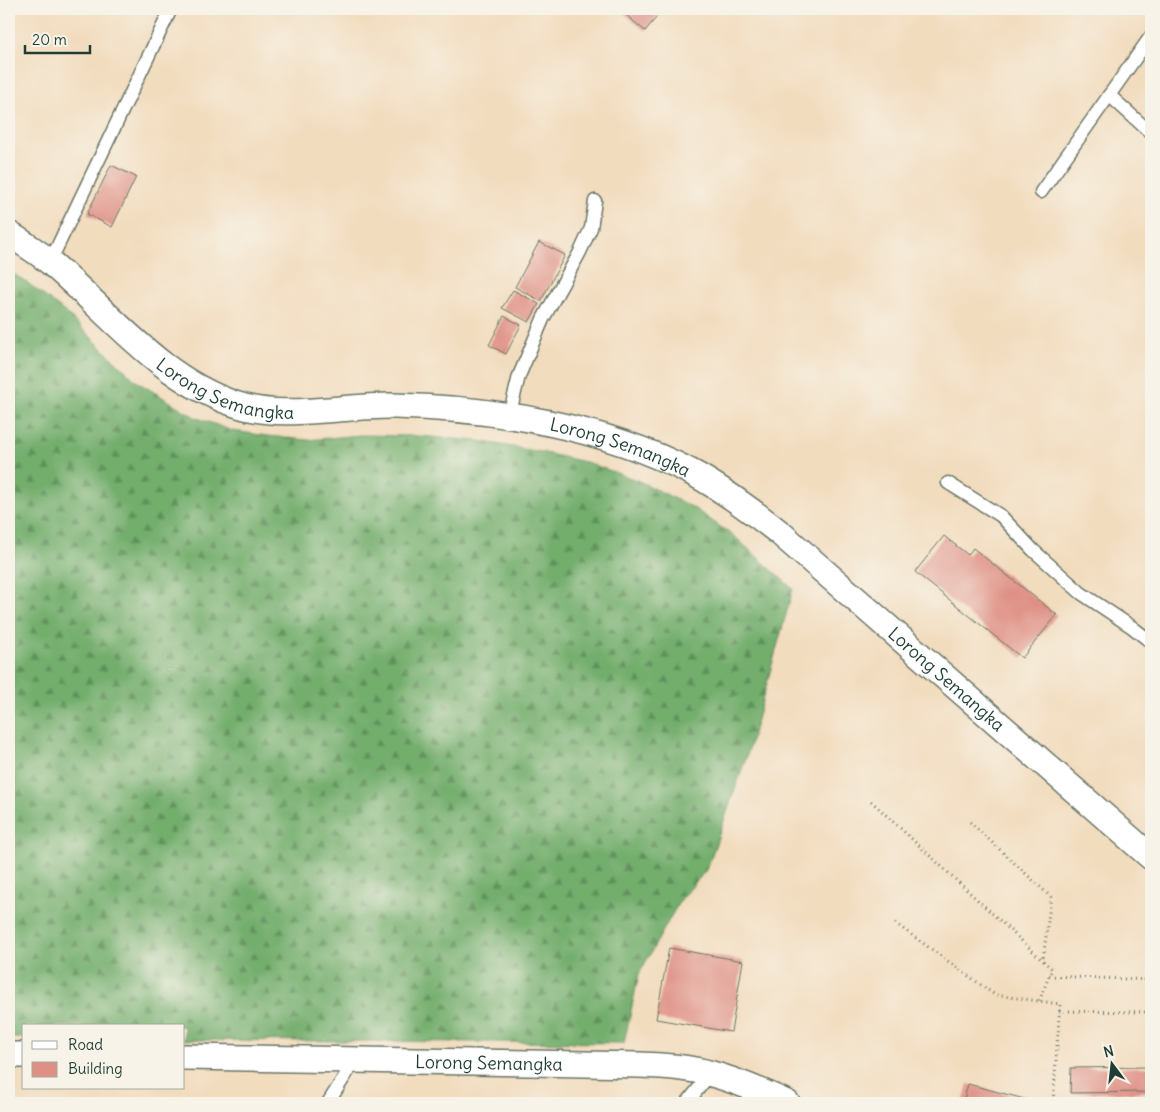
<svg xmlns="http://www.w3.org/2000/svg" width="1160" height="1112" viewBox="0 0 1160 1112" font-family="Delius,sans-serif">
<defs>
<pattern id="forest-firs" width="22" height="20" patternUnits="userSpaceOnUse" patternTransform="scale(1.25)"><rect width="22" height="20" fill="#73ae6d"/><path d="M5 1l3.5 6h-7zM16 11l3.5 6h-7z" fill="#5e8f5a"/></pattern>
</defs>
<rect width="100%" height="100%" fill="#f7f3e8"/>
<filter id="ink" filterUnits="userSpaceOnUse"><feTurbulence type="fractalNoise" baseFrequency=".02" numOctaves="2"/><feDisplacementMap in="SourceGraphic" scale="10" xChannelSelector="R" yChannelSelector="G"/><feConvolveMatrix kernelMatrix="1 2 1 2 8 2 1 2 1" color-interpolation-filters="sRGB"/></filter>
<filter id="wash" filterUnits="userSpaceOnUse"><feTurbulence type="fractalNoise" baseFrequency=".0096" numOctaves="4" result="noise"/><feDisplacementMap in="SourceGraphic" scale="20" xChannelSelector="R" yChannelSelector="G"/><feGaussianBlur stdDeviation="1.12" result="paint"/><feColorMatrix in="noise" values="0 0 0 0 0 0 0 0 0 0 0 0 0 0 0 0 0 1.4 0 .05"/><feComposite in="paint" operator="in"/></filter>
<g filter="url(#wash)">
<rect width="100%" height="100%" fill="#f2dcbe"/>
<polygon fill="url(#forest-firs)" stroke="#497650" points="9,271 29,284 66,313 136,381 195,417 233,431 268,436 307,440 360,435 419,436 479,441 541,452 589,463 639,481 692,507 735,537 793,589 748,752 707,869 679,902 639,974 624,1043 184,1040 184,1026 24,1026 24,1038 9,1038"/>
<g id="blocks">
<g fill="#df9085">
<polygon points="619,9 657,9 661,12 645,31"/>
<polygon points="111,165 136,177 112,227 87,214"/>
<polygon points="539,242 565,255 541,301 515,287"/>
<polygon points="513,290 539,304 529,322 502,308"/>
<polygon points="504,316 521,325 506,354 489,345"/>
<polygon points="944,536 968,555 973,548 1057,615 1022,658 915,572"/>
<polygon points="669,948 743,961 731,1032 656,1019"/>
<polygon points="1151,1067 1151,1092 1070,1093 1071,1068"/>
<polygon points="968,1084 1028,1100 1027,1103 963,1103"/>
</g>
</g>
</g>
<g filter="url(#ink)">
<use href="#blocks" fill-opacity="0" stroke="#697564" stroke-width="1"/>
<g fill="none" stroke-linecap="round" stroke-linejoin="round">
<g stroke="#697564" stroke-width="15">
<g id="lane">
<polyline points="1109,95 1151,133"/>
<polyline points="1041,192 1151,36"/>
<polyline points="50,262 171,9"/>
<polyline points="509,416 519,376 543,319 580,252 591,228 595,201"/>
<polyline points="948,483 1001,516 1033,550 1081,593 1132,627 1151,642"/>
<polyline points="328,1103 355,1060"/>
<polyline points="687,1103 710,1074"/>
</g>
</g>
<g stroke="#697564" stroke-width="28">
<g id="street">
<path id="s1" d="M9 234C23 243 38 252 51 263 110 313 160 379 235 404 283 421 343 405 394 406 493 408 603 426 691 472 723 489 752 511 780 533L1151 857"/>
<polyline points="9,1055 24,1055"/>
<path id="s2" d="M184 1057 639 1065C663 1066 688 1067 712 1074 738 1081 763 1092 787 1103"/>
</g>
</g>
<g stroke="#697564" stroke-width="3" stroke-dasharray="1 4" stroke-linecap="butt">
<polyline points="871,801 1052,969 1039,1001"/>
<polyline points="970,822 1051,897 1043,960"/>
<polyline points="895,923 995,995 1060,1004 1053,1103"/>
<polyline points="1049,976 1151,980"/>
<polyline points="1059,1011 1151,1012"/>
</g>
<use href="#lane" stroke="#fff" stroke-width="12"/>
<use href="#street" stroke="#fff" stroke-width="25"/>
</g>
</g>
<g text-anchor="middle" dominant-baseline="central" stroke-width="5" stroke-linejoin="round" paint-order="stroke">
<g font-size="18" fill="#1f3d34" stroke="#f7f3e8">
<text stroke="none"><textPath href="#s1" startOffset="271">Lorong Semangka</textPath></text>
<text stroke="none"><textPath href="#s1" startOffset="676">Lorong Semangka</textPath></text>
<text stroke="none"><textPath href="#s1" startOffset="1081">Lorong Semangka</textPath></text>
<text stroke="none"><textPath href="#s2" startOffset="305">Lorong Semangka</textPath></text>
</g>
</g>
<rect width="1160" height="1112" fill="none" stroke="#f7f3e8" stroke-width="30"/>
<rect x="22" y="1024" width="162" height="65" fill="#f7f3e8" stroke="#a1aaa0"/>
<rect x="32" y="1041" width="25" height="8" fill="#ffffff" stroke="#a1aaa0"/>
<text x="68" y="1050" font-size="15" fill="#1f3d34">Road</text>
<rect x="32" y="1062" width="25" height="15" fill="#df9085" stroke="#a1aaa0"/>
<text x="68" y="1074" font-size="15" fill="#1f3d34">Building</text>
<g transform="translate(1112 1064) rotate(345)" stroke="#f7f3e8" stroke-width="4" paint-order="stroke">
<path d="M0-4L9 19L0 12L-9 19Z" fill="#1f3d34"/>
<text y="-8" font-size="14" font-weight="bold" text-anchor="middle" fill="#1f3d34">N</text>
</g>
<path d="M25 45v8h65v-8" fill="none" stroke="#1f3d34" stroke-width="2.5"/>
<text x="32" y="45" font-size="15" fill="#1f3d34" stroke="#f7f3e8" stroke-width="4" paint-order="stroke">20 m</text>
</svg>
